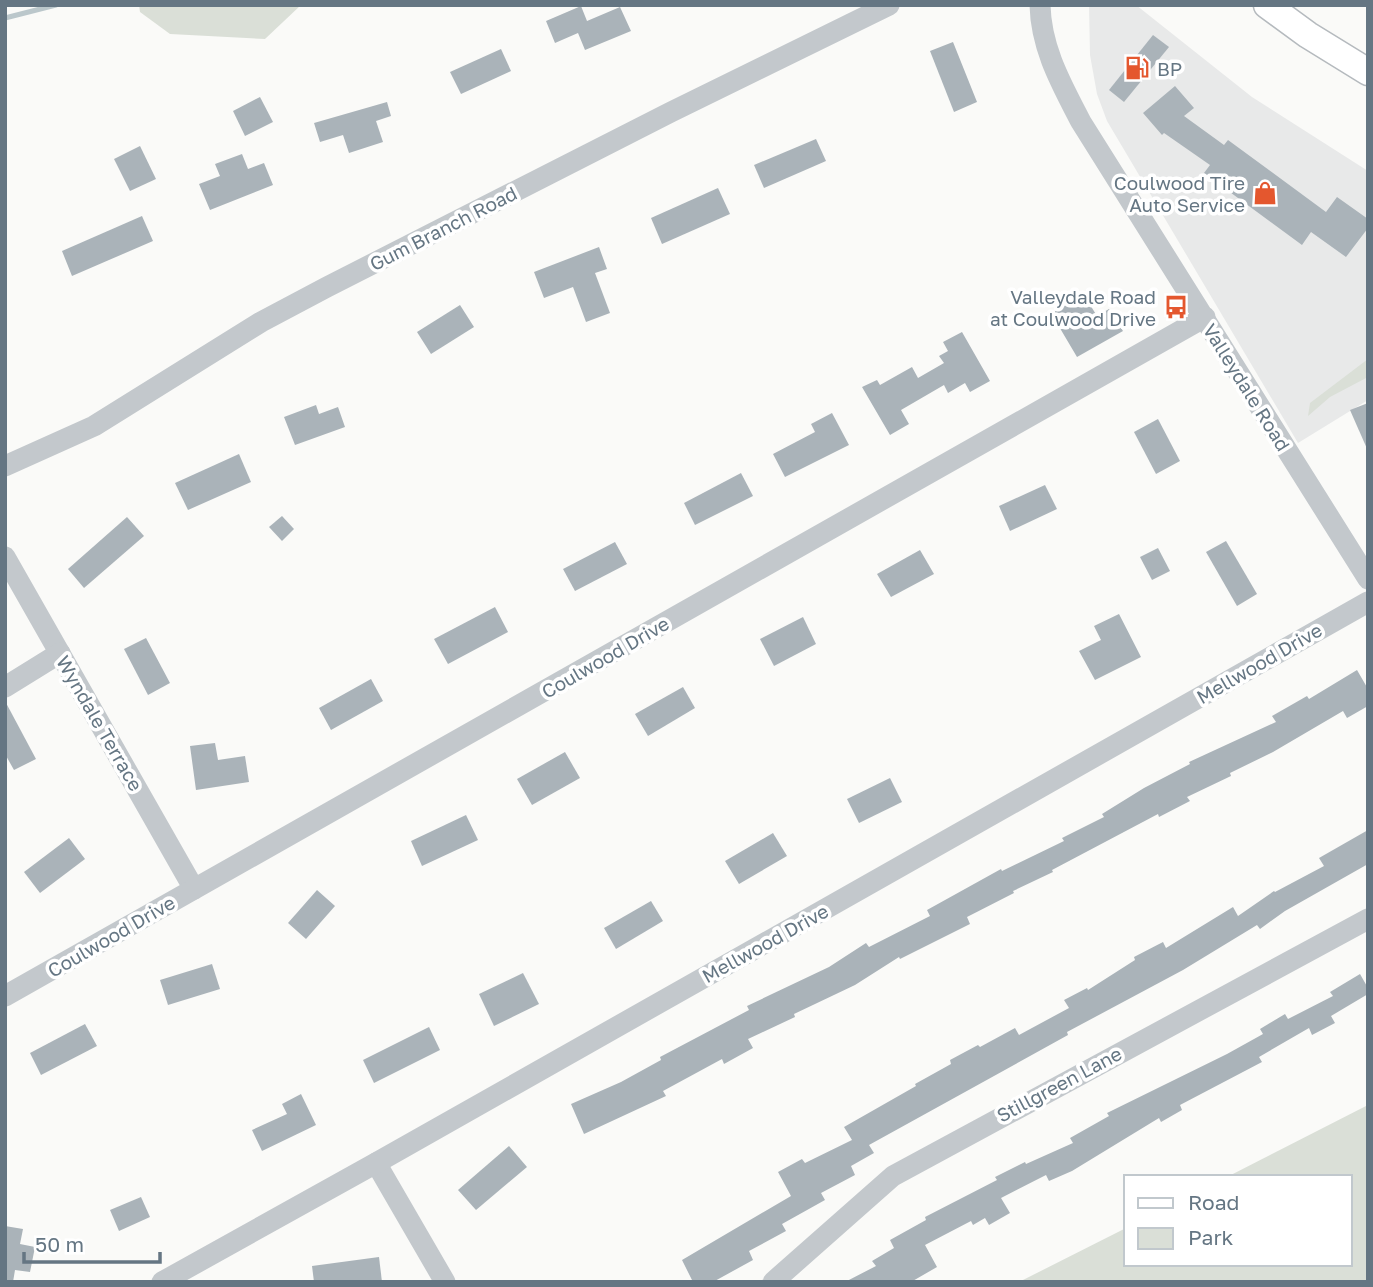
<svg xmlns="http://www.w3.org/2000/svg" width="1373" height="1287" viewBox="0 0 1373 1287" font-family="'Golos Text',sans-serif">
<rect width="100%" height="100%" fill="#fafaf8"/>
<polygon fill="#e8e9e9" points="1089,5 1136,5 1252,97 1368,171 1368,400 1298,443 1107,121 1097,94 1090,55"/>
<g fill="#dadfd7">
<polygon points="139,5 301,5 265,39 170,34 140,12"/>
<polygon points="1368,359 1368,377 1330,397 1308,416 1310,403"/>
<polygon points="1366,1106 1368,1107 1368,1282 1019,1282 1126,1228 1126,1264 1350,1264 1350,1177 1227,1177"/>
</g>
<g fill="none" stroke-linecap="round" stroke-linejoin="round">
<polyline stroke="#bbc7cb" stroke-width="5" points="5,18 56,5"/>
</g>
<g fill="#aab3b9">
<polygon points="581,6 587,21 620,7 631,31 585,50 578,33 555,43 546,21"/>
<polygon points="1153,35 1169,47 1124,102 1109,90"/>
<polygon points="953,42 977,102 954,112 930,51"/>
<polygon points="501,49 511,71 461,94 450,72"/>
<polygon points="1175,86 1194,108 1184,116 1224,145 1228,140 1326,212 1337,197 1368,219 1368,228 1346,257 1311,232 1302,245 1204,173 1210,165 1164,133 1162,135 1143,113"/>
<polygon points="260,97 273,122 245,136 233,111"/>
<polygon points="387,102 391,116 376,121 383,142 349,153 343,135 320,142 314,123"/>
<polygon points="816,139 826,161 764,188 754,165"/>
<polygon points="140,146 156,179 130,191 114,159"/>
<polygon points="242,154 248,169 264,163 273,185 210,210 199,184 220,176 215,164"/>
<polygon points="718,188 730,214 662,244 651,218"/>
<polygon points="142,216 153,241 72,276 62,251"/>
<polygon points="599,247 607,269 595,273 610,313 586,322 573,287 544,298 534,272"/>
<polygon points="1084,295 1097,316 1109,309 1123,331 1077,357 1051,313"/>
<polygon points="460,305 474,327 431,354 417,332"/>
<polygon points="962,332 990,381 970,392 965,383 948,393 944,385 901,410 909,424 890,435 862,387 877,380 880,385 912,367 918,378 944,363 939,356 948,351 943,342"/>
<polygon points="1368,403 1368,451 1350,410"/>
<polygon points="316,405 319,414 338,407 345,427 295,445 284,417"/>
<polygon points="832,413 849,445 785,477 773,454 815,432 811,424"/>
<polygon points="1158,419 1180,461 1156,474 1134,432"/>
<polygon points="239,454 251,482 188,510 175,483"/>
<polygon points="741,473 753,496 695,525 684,503"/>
<polygon points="1045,485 1057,509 1010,531 999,506"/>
<polygon points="282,516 294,529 282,541 269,527"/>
<polygon points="127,517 144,536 84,588 68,569"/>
<polygon points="1226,541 1257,594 1237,606 1206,552"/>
<polygon points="615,542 627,564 575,591 563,569"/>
<polygon points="1158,548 1170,571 1152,580 1140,557"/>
<polygon points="920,550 934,574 891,597 877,574"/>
<polygon points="495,607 508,632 448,664 434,639"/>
<polygon points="1119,614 1141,657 1095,680 1079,651 1101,640 1094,626"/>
<polygon points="803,617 816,644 774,666 760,639"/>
<polygon points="146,638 170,683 148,695 124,649"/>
<polygon points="1357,670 1368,689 1368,706 1347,718 1343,711 1273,752 1230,773 1231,776 1187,797 1190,801 1159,817 1158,814 1052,870 1053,872 1013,891 1014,893 967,917 970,924 900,959 899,957 855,985 794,1014 795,1017 748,1039 753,1048 724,1064 722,1059 663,1091 666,1096 584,1134 571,1104 621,1082 661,1060 660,1057 749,1010 747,1006 829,967 866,943 869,947 930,916 927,910 1001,869 1002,871 1064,841 1062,838 1104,817 1102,814 1144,788 1190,764 1189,762 1276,722 1272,716 1307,696 1309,699"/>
<polygon points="371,679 383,701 331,730 319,708"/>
<polygon points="683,687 695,708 648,736 635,714"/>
<polygon points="5,701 36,759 14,770 5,754"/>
<polygon points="215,743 218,760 245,756 249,782 196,790 190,746"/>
<polygon points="565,752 580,778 532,805 517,779"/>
<polygon points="890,778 902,802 859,823 847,799"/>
<polygon points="466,815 478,840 422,866 411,841"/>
<polygon points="1368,830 1368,864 1285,911 1260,929 1257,925 1183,970 1067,1032 1068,1035 869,1145 874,1153 851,1166 855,1175 821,1193 825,1200 782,1224 786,1231 749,1251 753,1260 713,1282 693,1282 682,1260 791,1196 778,1172 802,1159 805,1163 852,1140 844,1127 916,1086 915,1084 951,1064 950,1060 978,1045 980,1047 1015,1028 1019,1035 1069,1008 1064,1000 1087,988 1088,990 1135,960 1134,957 1163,942 1166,948 1233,907 1238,916 1274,891 1275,892 1324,866 1319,858"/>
<polygon points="773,833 787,856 739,884 725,861"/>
<polygon points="69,838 85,859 40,893 24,872"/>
<polygon points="317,890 335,906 306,939 288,923"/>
<polygon points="651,901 663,921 616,949 604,928"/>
<polygon points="212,964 220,989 168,1005 160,980"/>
<polygon points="523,973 539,1004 494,1026 479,994"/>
<polygon points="1360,974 1368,988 1368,994 1331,1016 1335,1023 1312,1035 1309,1028 1259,1057 1262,1062 1180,1105 1182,1110 1161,1122 1159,1118 1072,1171 1049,1181 1046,1175 1001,1198 1010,1213 989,1225 985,1218 973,1225 971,1221 925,1245 937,1267 911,1282 845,1282 876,1266 872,1261 894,1248 890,1240 926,1220 925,1217 997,1180 995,1177 1025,1162 1026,1164 1073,1143 1070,1138 1109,1116 1107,1113 1227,1054 1263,1034 1260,1029 1285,1014 1288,1019 1333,996 1330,992"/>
<polygon points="85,1024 97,1046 41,1075 30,1053"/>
<polygon points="429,1027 440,1050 374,1083 363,1060"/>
<polygon points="301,1094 316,1125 262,1151 252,1130 287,1114 282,1104"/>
<polygon points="509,1146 527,1167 476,1210 458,1190"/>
<polygon points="141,1197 150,1217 119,1231 110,1210"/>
<polygon points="5,1226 23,1229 20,1244 35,1247 30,1272 15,1270 13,1282 5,1282"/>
<polygon points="379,1257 382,1282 314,1282 312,1266"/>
</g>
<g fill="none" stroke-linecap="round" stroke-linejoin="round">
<g stroke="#b5babe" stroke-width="29">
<polyline id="major" points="1267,5 1308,35 1368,72"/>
</g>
<g stroke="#c3c8cc" stroke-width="21">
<path d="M1040 5C1041 49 1062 85 1081 122L1368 579"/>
<polyline points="5,466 94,426 261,322 327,287 671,112 889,5"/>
<polyline points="5,557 194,889"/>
<polyline points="5,687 60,653"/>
<polyline points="5,996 1205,317"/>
<polyline points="376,1163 445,1282"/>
<polyline points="162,1282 376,1163 1368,602"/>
<polyline points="773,1282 893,1176 1368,919"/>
</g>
<use href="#major" stroke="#fff" stroke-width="26"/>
</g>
<defs>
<g id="fuel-bare" transform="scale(1.89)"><path d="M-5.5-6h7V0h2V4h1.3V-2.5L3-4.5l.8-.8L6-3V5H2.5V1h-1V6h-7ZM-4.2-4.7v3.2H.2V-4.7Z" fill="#e4572e" stroke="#fff" stroke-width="2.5" paint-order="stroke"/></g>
<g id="shop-bare" transform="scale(1.89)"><path d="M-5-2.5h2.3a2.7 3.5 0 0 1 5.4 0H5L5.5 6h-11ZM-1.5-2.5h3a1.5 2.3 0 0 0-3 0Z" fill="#e4572e" stroke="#fff" stroke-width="2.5" paint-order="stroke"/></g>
<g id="bus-bare" transform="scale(1.89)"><path d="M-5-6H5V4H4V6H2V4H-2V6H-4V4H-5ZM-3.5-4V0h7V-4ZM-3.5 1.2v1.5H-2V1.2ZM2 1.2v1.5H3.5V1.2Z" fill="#e4572e" stroke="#fff" stroke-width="2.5" paint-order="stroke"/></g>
</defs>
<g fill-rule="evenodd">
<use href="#fuel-bare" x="1137" y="68"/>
<use href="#shop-bare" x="1265" y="193"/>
<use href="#bus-bare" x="1176" y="307"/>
</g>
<g text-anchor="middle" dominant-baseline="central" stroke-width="7" stroke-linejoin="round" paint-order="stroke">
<g font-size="19" fill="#657683" stroke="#fff" text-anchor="end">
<text x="1157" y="68" text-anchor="start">BP</text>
<text x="1245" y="182">Coulwood Tire<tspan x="1245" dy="22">Auto Service</tspan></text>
<text x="1156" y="296">Valleydale Road<tspan x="1156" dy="22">at Coulwood Drive</tspan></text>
</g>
<g font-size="19" fill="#657683" stroke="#fff">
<text transform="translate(443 228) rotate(-27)">Gum Branch Road</text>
<text transform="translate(1247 387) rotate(58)">Valleydale Road</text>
<text transform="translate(605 657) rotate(-30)">Coulwood Drive</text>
<text transform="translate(1259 663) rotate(-30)">Mellwood Drive</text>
<text transform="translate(100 723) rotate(60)">Wyndale Terrace</text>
<text transform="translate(111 936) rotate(-30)">Coulwood Drive</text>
<text transform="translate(765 943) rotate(-29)">Mellwood Drive</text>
<text transform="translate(1059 1084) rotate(-28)">Stillgreen Lane</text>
</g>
</g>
<rect width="1373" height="1287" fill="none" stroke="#657683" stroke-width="14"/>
<rect x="1124" y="1175" width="228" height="91" fill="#ffffff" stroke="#c1c8cd" stroke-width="2"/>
<rect x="1138" y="1198" width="35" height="10" fill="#ffffff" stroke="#c1c8cd" stroke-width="2"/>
<text x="1188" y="1210" font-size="21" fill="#657683">Road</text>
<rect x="1138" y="1228" width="35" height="21" fill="#dadfd7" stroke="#c1c8cd" stroke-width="2"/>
<text x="1188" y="1245" font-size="21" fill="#657683">Park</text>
<path d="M24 1252v10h136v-10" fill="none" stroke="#657683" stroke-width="3.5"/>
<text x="35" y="1252" font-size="21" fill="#657683" stroke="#ffffff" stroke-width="5" paint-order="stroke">50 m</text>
</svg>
